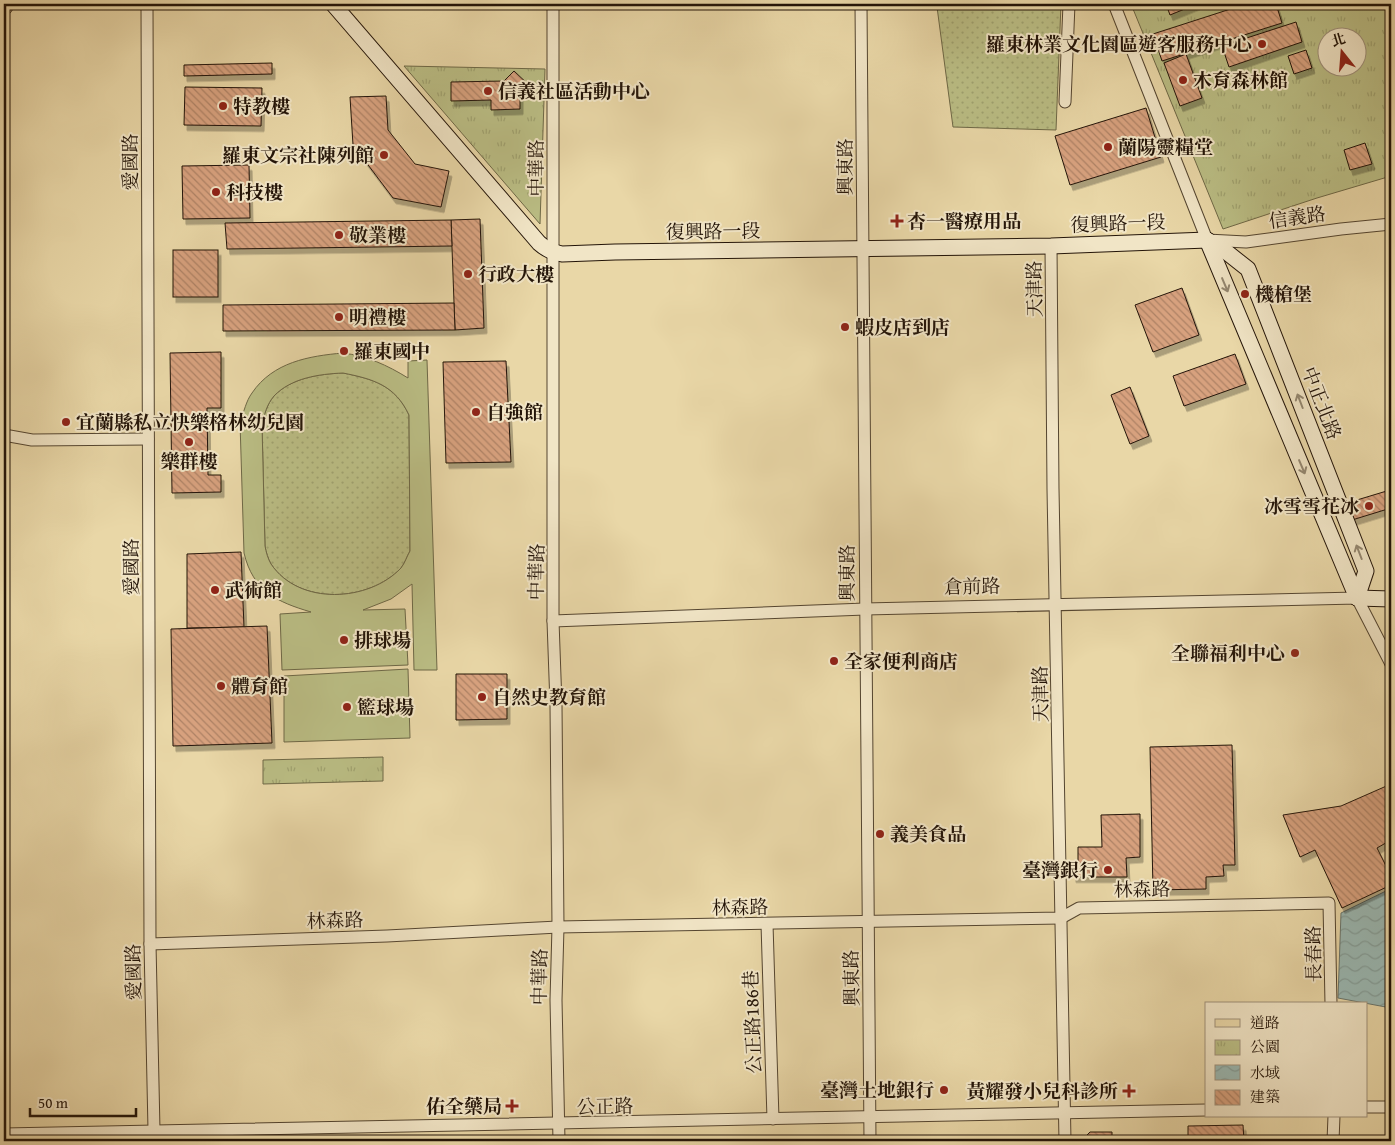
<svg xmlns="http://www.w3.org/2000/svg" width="1395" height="1145" viewBox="0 0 1395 1145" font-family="'Gentium Book Plus','Noto Serif TC',serif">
<defs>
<pattern id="grass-dots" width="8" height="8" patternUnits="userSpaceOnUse" patternTransform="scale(1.25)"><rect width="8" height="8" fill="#babd84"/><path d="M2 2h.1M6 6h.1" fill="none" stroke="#a0a270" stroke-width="1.8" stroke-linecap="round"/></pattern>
<pattern id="park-tufts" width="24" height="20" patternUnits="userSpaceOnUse" patternTransform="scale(1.25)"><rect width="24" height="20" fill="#babd84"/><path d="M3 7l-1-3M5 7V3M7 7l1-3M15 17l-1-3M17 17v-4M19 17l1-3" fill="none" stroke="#a0a270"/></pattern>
<pattern id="water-waves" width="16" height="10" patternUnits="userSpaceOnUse" patternTransform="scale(1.25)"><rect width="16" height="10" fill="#9ab7b1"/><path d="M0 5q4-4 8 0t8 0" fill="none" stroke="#849c97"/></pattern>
<pattern id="building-back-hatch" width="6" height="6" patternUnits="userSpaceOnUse" patternTransform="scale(1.25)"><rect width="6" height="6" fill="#d7a17e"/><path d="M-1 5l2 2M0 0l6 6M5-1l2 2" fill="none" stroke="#ae8265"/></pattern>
<filter id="shadow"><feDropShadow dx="3" dy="5.5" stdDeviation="0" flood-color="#0004"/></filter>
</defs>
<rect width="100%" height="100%" fill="#e9d7a7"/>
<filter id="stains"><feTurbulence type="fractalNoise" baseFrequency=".004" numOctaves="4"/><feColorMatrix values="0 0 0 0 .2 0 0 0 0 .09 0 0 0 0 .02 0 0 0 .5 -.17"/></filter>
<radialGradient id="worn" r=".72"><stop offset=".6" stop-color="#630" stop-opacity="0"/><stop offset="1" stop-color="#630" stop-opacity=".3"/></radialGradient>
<g fill="url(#grass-dots)" stroke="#6e6846">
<polygon points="944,4 1061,4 1056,130 953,127 937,7"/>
<path d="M343 373C373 379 395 385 409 415L410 551C407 556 405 563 401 568 369 602 299 606 271 564 268 559 266 552 265 546L262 425C264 415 267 404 274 396 291 378 319 374 343 373Z"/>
</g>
<g fill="url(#park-tufts)" stroke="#6e6846" fill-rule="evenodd">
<path d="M1131 4H1391V176L1317 198 1223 229ZM1328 38H1358V68H1328Z"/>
<polygon points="404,66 545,69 540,224"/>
<polygon points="383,757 383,781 263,784 263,760"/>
</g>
<g fill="#babd84" stroke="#6e6846" fill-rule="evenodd">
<path d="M343 353C367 356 387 365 408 378V361L427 360 437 670H414L412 584 391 599 363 610 405 609 408 665 282 670 280 614 311 612C277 602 253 591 244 553L240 422C244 412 246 401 252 393 273 362 309 356 343 353ZM343 373C373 379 395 385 409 415L410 551C407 556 405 563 401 568 369 602 299 606 271 564 268 559 266 552 265 546L262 425C264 415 267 404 274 396 291 378 319 374 343 373Z"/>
<polygon points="408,669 410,738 284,742 284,676"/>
</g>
<polygon fill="url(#water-waves)" stroke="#6a766d" points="1390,889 1391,893 1391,1008 1338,998 1341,913"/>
<g fill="url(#building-back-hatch)" stroke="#231408" filter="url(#shadow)">
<polygon points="1166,4 1197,4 1170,15"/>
<polygon points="1246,4 1276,4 1282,23 1162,61 1153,34"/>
<polygon points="1296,22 1302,42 1229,67 1222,46"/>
<polygon points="1328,46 1328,63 1324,64 1319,48"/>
<polygon points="1306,50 1312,68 1294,74 1288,56"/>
<polygon points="1186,54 1202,98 1180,106 1164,63"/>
<polygon points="272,63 272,74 184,76 184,65"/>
<polygon points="514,71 530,86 520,96 520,109 491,110 491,100 451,101 451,82 504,81"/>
<polygon points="185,87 262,88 261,126 184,125"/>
<polygon points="386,96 388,130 415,164 449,171 441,207 393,198 353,145 350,97"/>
<polygon points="1146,108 1161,157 1070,185 1055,136"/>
<polygon points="1365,143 1372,164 1350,170 1344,150"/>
<polygon points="249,165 250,218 183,219 182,166"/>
<polygon points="480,219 484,328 455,330 451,220"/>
<polygon points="451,220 452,246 227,249 225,223"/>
<rect x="173" y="250" width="45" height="47"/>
<polygon points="1182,288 1199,335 1153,352 1135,305"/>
<polygon points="454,303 455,330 223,331 223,305"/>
<polygon points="221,352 221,408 207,408 208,475 221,475 221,492 172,493 170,353"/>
<polygon points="1235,354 1246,384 1184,406 1173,376"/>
<polygon points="506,361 511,462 446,463 443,362"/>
<polygon points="1130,387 1149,436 1130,444 1111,395"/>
<polygon points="1390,490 1391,508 1352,520 1347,503"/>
<polygon points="241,552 244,627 187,628 187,554"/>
<polygon points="267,626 272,743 173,746 171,629"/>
<polygon points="456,674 507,674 507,719 456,720"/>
<polygon points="1232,745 1235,865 1223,865 1224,876 1206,877 1206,889 1153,890 1150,747"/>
<polygon points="1391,784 1391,840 1377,848 1391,876 1391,885 1342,908 1315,850 1300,857 1283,815 1341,806"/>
<polygon points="1140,814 1140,857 1126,858 1127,877 1073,877 1073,868 1078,868 1078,847 1102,847 1101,815"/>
<polygon points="1243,1125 1244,1141 1188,1141 1188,1126"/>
<polygon points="1090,1132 1112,1132 1112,1141 1081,1141"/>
</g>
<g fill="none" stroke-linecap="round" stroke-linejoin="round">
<g stroke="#544530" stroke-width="13">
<g id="minor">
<polyline points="147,4 150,944 154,1130"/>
<polyline points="553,4 553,621 556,705 558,927 556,1000 559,1141"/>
<polyline points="861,4 870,1141"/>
<polyline points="1114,4 1207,240 1246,242 1341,229 1391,224"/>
<polyline points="1065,102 1069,4"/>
<polyline points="1051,246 1053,489 1065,1141"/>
<polyline points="4,435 32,440 148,439"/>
<polyline points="553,621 865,609 1357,598 1391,664"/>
<polyline points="767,924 773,1119"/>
<polyline points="150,944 387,936 558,927 1061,918 1079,908 1329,903 1331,1004"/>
<polyline points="1366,1107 1391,1107"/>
<polyline points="4,1134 1206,1110"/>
<polyline points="1333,1141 1334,1116"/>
</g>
</g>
<g stroke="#231408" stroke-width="17">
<g id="secondary">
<path d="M333 4 539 243C547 250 552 252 562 254L615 252 1051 246 1207 240"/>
<polyline points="1207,240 1224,250 1248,269 1366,571 1357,598"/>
<polyline points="1207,240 1357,598"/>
<polyline points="1357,598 1391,599"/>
</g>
</g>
<g stroke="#231408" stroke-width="19">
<polyline id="primary" points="4,6 4,4"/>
</g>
<use href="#minor" stroke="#f1e5c6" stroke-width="11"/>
<use href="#secondary" stroke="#f1e5c6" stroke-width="15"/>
<use href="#primary" stroke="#e9d7a7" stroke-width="18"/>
</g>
<defs><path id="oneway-shaft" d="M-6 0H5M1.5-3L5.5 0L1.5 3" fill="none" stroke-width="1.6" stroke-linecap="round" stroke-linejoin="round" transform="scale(1.25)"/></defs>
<g stroke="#948770">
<use href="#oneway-shaft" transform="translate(1225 285) rotate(67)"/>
<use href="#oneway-shaft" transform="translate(1300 401) rotate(-111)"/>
<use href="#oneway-shaft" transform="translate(1302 467) rotate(67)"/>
<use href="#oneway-shaft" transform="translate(1359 552) rotate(-111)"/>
</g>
<g fill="#8f2418" stroke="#f1e5c6" stroke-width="2">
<circle cx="1262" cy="44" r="5"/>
<circle cx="1183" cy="80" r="5"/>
<circle cx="488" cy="91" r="5"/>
<circle cx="223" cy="106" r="5"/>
<circle cx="1108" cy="147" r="5"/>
<circle cx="384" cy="155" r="5"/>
<circle cx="216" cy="192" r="5"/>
<path d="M894.5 213.5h5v5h5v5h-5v5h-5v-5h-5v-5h5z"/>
<circle cx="339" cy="235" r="5"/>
<circle cx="468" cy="274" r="5"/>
<circle cx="1245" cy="294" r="5"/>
<circle cx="339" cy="317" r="5"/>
<circle cx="845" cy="327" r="5"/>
<circle cx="344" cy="351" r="5"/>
<circle cx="476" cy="412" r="5"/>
<circle cx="66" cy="422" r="5"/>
<circle cx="189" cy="442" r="5"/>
<circle cx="1369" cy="506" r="5"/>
<circle cx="215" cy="590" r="5"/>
<circle cx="344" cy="640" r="5"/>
<circle cx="1295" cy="653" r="5"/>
<circle cx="834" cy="661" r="5"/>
<circle cx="221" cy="686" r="5"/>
<circle cx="482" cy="697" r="5"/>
<circle cx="347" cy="707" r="5"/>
<circle cx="880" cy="834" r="5"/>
<circle cx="1108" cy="870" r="5"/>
<circle cx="944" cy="1090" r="5"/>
<path d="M1126.5 1083.5h5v5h5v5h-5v5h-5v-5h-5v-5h5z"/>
<path d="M509.5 1098.5h5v5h5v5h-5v5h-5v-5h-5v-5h5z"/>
</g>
<g text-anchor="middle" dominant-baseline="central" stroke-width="4" stroke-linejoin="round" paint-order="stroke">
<g font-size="19" font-weight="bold" fill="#231408" stroke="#f1e5c6" text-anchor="start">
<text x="1252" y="44" text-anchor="end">羅東林業文化園區遊客服務中心</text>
<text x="1193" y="80">木育森林館</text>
<text x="498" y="91">信義社區活動中心</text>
<text x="233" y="106">特教樓</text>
<text x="1118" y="147">蘭陽靈糧堂</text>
<text x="374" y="155" text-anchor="end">羅東文宗社陳列館</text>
<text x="226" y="192">科技樓</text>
<text x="907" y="221">杏一醫療用品</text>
<text x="349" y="235">敬業樓</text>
<text x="478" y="274">行政大樓</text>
<text x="1255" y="294">機槍堡</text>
<text x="349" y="317">明禮樓</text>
<text x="855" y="327">蝦皮店到店</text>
<text x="354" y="351">羅東國中</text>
<text x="486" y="412">自強館</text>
<text x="76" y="422">宜蘭縣私立快樂格林幼兒園</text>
<text x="189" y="461" text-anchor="middle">樂群樓</text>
<text x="1359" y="506" text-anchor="end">冰雪雪花冰</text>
<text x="225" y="590">武術館</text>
<text x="354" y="640">排球場</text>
<text x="1285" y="653" text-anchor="end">全聯福利中心</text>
<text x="844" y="661">全家便利商店</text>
<text x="231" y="686">體育館</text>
<text x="492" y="697">自然史教育館</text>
<text x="357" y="707">籃球場</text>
<text x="890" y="834">義美食品</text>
<text x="1098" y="870" text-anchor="end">臺灣銀行</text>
<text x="934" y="1090" text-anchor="end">臺灣土地銀行</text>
<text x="1118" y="1091" text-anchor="end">黃耀發小兒科診所</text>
<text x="502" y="1106" text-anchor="end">佑全藥局</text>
</g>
<g font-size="19" fill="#231408" stroke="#f1e5c6">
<text transform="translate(130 162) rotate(-90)">愛國路</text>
<text transform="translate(845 167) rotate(-90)">興東路</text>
<text transform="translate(536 168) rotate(-90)">中華路</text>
<text transform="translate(1297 217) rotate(-8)">信義路</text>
<text transform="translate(1118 223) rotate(-2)">復興路一段</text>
<text transform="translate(713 231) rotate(-1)">復興路一段</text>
<text transform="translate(1034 289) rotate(-91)">天津路</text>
<text transform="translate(1322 403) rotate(69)">中正北路</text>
<text transform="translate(131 567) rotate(-90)">愛國路</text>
<text transform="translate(536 572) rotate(-89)">中華路</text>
<text transform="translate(847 573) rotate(-90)">興東路</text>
<text transform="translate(972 586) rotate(-1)">倉前路</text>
<text transform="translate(1040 694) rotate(-91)">天津路</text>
<text transform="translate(1142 889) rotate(-1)">林森路</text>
<text transform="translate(740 907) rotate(-1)">林森路</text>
<text transform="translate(335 920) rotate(-2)">林森路</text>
<text transform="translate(1313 954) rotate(-91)">長春路</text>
<text transform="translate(133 972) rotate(-91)">愛國路</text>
<text transform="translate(539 977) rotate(-89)">中華路</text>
<text transform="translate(851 978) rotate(-91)">興東路</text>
<text transform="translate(752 1022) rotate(-92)">公正路186巷</text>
<text transform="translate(605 1106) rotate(-1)">公正路</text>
</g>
</g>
<rect width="1395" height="1145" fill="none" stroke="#e9d7a7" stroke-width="20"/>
<rect x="5" y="5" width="1385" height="1135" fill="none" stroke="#231408" stroke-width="2.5"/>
<rect x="10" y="10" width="1375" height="1125" fill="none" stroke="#231408"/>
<rect x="1205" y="1002" width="162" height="115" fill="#f1e5c6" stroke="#9f917a"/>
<rect x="1215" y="1019" width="25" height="8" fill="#e9d7a7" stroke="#9f917a"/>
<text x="1250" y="1028" font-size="15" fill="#231408">道路</text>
<rect x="1215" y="1040" width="25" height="15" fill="url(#park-tufts)" stroke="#9f917a"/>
<text x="1250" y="1052" font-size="15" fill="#231408">公園</text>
<rect x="1215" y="1065" width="25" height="15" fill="url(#water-waves)" stroke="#9f917a"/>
<text x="1250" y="1078" font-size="15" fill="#231408">水域</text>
<rect x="1215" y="1090" width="25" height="15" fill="url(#building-back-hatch)" stroke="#9f917a"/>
<text x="1250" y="1102" font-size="15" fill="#231408">建築</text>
<g transform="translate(1342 52) rotate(343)"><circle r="24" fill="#f1e5c6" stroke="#9f917a"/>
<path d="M0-4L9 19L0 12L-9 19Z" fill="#8f2418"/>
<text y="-8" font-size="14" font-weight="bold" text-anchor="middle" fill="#231408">北</text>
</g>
<path d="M30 1108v8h106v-8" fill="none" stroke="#231408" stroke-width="2.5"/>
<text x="38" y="1108" font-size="15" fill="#231408" stroke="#f1e5c6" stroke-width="4" paint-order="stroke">50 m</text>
<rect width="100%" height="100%" filter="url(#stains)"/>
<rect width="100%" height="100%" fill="url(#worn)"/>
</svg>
